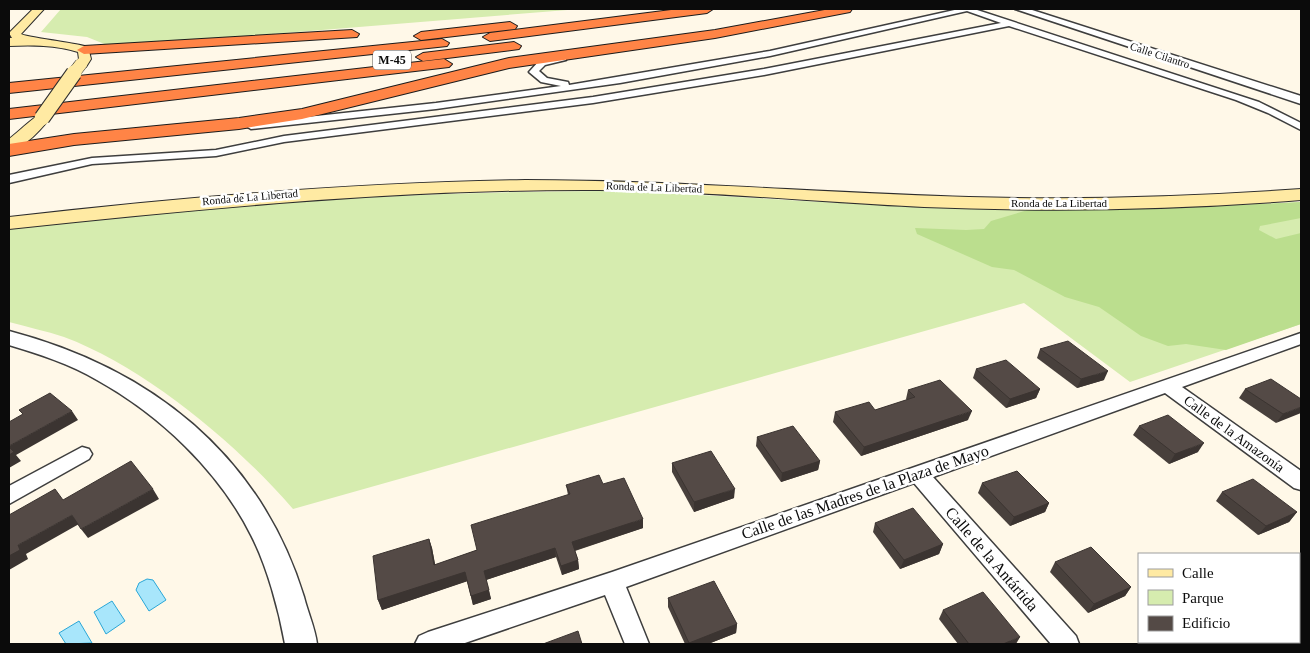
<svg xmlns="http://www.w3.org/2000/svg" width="1310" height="653" viewBox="0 0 1310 653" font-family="Georgia,serif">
<rect width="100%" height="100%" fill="#fff8e8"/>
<g fill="#d6ecaf">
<polygon points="61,9 580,9 112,47 87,37 41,32"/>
<path d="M602 191C710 194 818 203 927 207 1051 212 1177 211 1301 202V324L1130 382 1024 303 293 509C237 444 145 367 64 337 46 331 27 327 9 322V228C206 204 403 192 602 191Z"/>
</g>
<polygon fill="#bbde8e" points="1301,202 1301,218 1260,226 1259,230 1276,239 1301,233 1301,324 1226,350 1186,344 1168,346 1141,336 1099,307 1065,297 1014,270 992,267 917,234 915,228 966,230 984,229 991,221 1031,209 1173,208"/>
<g fill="#a8e6fb" stroke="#2aa7d7">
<polygon points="147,579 153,580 166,600 149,611 136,590 139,583"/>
<polygon points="112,601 125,621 106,634 94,612"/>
<polygon points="79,621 92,643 66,644 59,633"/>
</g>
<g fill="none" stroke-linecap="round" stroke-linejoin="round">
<g stroke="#3e3e3e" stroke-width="3">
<g id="minor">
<polygon points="959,9 974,9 1259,102 1301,123 1301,130 1268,113 1236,100 1009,26 764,75 593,103 284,142 216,156 92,164 9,183 9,175 92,158 216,150 284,136 593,97 764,69 1001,23 967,11 770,56 620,83 436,109 251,129 246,126 251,123 436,103 561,86 541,82 529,72 539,61 563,55 566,56 566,60 545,65 539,71 547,78 568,82 569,85 770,51"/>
<polygon points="1301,333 1301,344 1182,387 1301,471 1301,490 1294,488 1165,393 933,477 1076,636 1079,644 1051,644 914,483 626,587 649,644 625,644 605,595 462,644 415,644 419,636 428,632 612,572"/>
<polygon points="82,447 89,449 92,454 89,459 9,504 9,486"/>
</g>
</g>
<g stroke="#3e3e3e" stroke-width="3">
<g id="tertiary">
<polygon points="1015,9 1029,9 1301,96 1301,104"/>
<path d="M9 331C150 368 260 454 304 597 308 613 315 628 317 644H285C279 610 267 566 251 535 219 471 160 415 97 380 70 364 39 354 9 345Z"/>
</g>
</g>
<g stroke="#2d2d2d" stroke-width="2">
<g id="secondary">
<path d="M33 9H44L21 34C25 37 76 43 88 47L91 59 86 67H76L74 64 79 59 78 52C55 45 32 45 9 46V38H12L9 33Z"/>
<path d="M42 113 50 118C40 131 25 147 9 151V139C17 133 36 115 42 113Z"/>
<path d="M525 180C673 180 821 193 969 197 1080 200 1191 197 1301 189V200C1176 210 1050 212 924 207 816 202 708 191 599 190 401 189 205 208 9 229V217C181 197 352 183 525 180Z"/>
</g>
</g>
<g stroke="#1c1c1c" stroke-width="2">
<g id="motorway">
<polygon points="679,9 713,9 707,13 490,41 483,37 490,33"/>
<polygon points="830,9 852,9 850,12 715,38 509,68 302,119 239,129 74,145 9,156 9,144 74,134 239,118 302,109 509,58 715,30"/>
<polygon points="510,22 517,26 515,29 421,40 414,36 421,32"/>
<polygon points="352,30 359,34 357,37 84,54 77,50 84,46"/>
<polygon points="442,39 449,43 447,46 9,93 9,83"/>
<polygon points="514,42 521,46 519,49 423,61 416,57 423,53"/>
<polygon points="444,59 452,64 449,67 9,119 9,109"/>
</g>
</g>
<use href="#minor" fill="#fff" fill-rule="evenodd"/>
<use href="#tertiary" fill="#fff" fill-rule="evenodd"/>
<use href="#secondary" fill="#ffeaa3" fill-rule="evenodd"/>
<use href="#motorway" fill="#ff8446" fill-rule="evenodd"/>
<g stroke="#2d2d2d" stroke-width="13" stroke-linecap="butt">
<polyline id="secondary-bridge-far1" points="73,74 81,64"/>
</g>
<g stroke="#2d2d2d" stroke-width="17" stroke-linecap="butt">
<polyline id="secondary-bridge" points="42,118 74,73"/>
</g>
<use href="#secondary-bridge-far1" stroke="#ffeaa3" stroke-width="12"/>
<use href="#secondary-bridge" stroke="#ffeaa3" stroke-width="15"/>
</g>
<g fill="#48403c">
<polygon points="1040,349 1104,380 1077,388 1037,358"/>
<polygon points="976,369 1040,389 1036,398 1006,408 973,378"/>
<polygon points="1245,389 1301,399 1276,423 1239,398"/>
<polygon points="908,390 968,420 861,456 833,422 835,412 875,410 907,400 906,399"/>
<polygon points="1139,426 1198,452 1169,464 1133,435"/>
<polygon points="757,437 820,461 818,470 781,482 756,446"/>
<polygon points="672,463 734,498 694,512 672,472"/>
<polygon points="982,483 1049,503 1045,512 1010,526 978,493"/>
<polygon points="566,485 643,528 575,551 578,560 579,569 562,575 556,557 486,580 491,599 473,605 467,581 382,610 378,600 429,539 432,548 435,565 477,550 568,495"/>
<polygon points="1222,492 1297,512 1289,522 1258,535 1216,501"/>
<polygon points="875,523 943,544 939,554 900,569 873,532"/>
<polygon points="1055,562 1131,587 1125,596 1088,613 1050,572"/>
<polygon points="668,598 737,624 736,633 708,644 685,644 668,607"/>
<polygon points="943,610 1016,644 958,644 939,619"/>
</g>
<g fill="#3b3431">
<polygon points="1108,371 1104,380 1077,388 1081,379"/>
<polygon points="1040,389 1036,398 1006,408 1010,399"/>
<polygon points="1301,407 1301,413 1276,423 1283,414"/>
<polygon points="72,411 78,420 16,455 21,461 9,468 10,469 9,470 9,446"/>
<polygon points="972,411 968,420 861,456 864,447"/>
<polygon points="1204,443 1198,452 1169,464 1175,454"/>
<polygon points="820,461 818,470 781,482 782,473"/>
<polygon points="153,489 159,499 88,538 81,529"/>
<polygon points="735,489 734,498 694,512 694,502"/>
<polygon points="1049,503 1045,512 1010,526 1014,517"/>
<polygon points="1297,512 1289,522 1258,535 1266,526"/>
<polygon points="72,515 79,524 26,554 28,559 9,570 9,556 18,545"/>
<polygon points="643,519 643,528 573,551 572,542"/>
<polygon points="429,539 432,548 437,574 434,565"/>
<polygon points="943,544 939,554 900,569 904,560"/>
<polygon points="555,548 556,557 486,580 484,571"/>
<polygon points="578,560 579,569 562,575 561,566"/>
<polygon points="465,572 468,581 382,610 378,600"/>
<polygon points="1131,587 1125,596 1088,613 1094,604"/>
<polygon points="489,590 491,599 473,605 471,596"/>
<polygon points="737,624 736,633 708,644 689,644 689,643"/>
<polygon points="1020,637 1016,644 1003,644"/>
</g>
<g fill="#544a46" stroke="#3b3431">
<polygon points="1068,341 1108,371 1081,379 1040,349"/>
<polygon points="1006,360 1040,389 1010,399 976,369"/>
<polygon points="1271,379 1301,399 1301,407 1283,414 1245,389"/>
<polygon points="940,380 972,411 864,447 835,412 869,402 875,410 915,397 908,390"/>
<polygon points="50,393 72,411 9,446 9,422 23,414 19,410"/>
<polygon points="1168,415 1204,443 1175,454 1139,426"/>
<polygon points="793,426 820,461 782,473 757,437"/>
<polygon points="9,447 14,452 9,455"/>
<polygon points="711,451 735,489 694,502 672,463"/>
<polygon points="131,461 153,489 81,529 72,515 18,545 20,550 9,556 9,515 55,489 63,500"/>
<polygon points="1017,471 1049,503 1014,517 982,483"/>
<polygon points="599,475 603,484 624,478 643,519 572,542 578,560 561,566 555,548 484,571 489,590 471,596 465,572 378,600 373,556 429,539 434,565 477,550 471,525 570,494 566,485"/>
<polygon points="1253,479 1297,512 1266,526 1222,492"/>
<polygon points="913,508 943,544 904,560 875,523"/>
<polygon points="1091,547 1131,587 1094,604 1055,562"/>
<polygon points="714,581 737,624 689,643 668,598"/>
<polygon points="983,592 1020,637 1003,644 969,644 943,610"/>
<polygon points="578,631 582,644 543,644"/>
<polygon points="1183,642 1188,642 1190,644 1178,644"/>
</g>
<g text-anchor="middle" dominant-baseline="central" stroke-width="5" stroke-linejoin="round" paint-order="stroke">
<g font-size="11" fill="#0b0b0b" stroke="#fff">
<text transform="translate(1160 55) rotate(18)">Calle Cilantro</text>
<text transform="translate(654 187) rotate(2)">Ronda de La Libertad</text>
<text transform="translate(250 197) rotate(-5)">Ronda de La Libertad</text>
<text x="1059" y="203">Ronda de La Libertad</text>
</g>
<rect fill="#fff" stroke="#545454" stroke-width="1" x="373" y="50.5" width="38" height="19" rx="4"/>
<g font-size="12" font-weight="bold" fill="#0b0b0b">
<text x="392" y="60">M-45</text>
</g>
<g font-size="14" fill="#0b0b0b" stroke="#fff">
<text transform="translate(1234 434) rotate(36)">Calle de la Amazonía</text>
</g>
<g font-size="16" fill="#0b0b0b" stroke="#fff">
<text transform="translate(865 492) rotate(-19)">Calle de las Madres de la Plaza de Mayo</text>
<text transform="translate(992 559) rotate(49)">Calle de la Antártida</text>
</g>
</g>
<rect width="1310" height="653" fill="none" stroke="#0b0b0b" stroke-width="20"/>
<rect x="1138" y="553" width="162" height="90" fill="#ffffff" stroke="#9d9d9d"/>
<rect x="1148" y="569" width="25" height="8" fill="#ffeaa3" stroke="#9d9d9d"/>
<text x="1182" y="578" font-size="15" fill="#0b0b0b">Calle</text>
<rect x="1148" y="590" width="25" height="15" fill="#d6ecaf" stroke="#9d9d9d"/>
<text x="1182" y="603" font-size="15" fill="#0b0b0b">Parque</text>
<rect x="1148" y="616" width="25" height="15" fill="#544a46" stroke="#9d9d9d"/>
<text x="1182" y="628" font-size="15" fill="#0b0b0b">Edificio</text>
</svg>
